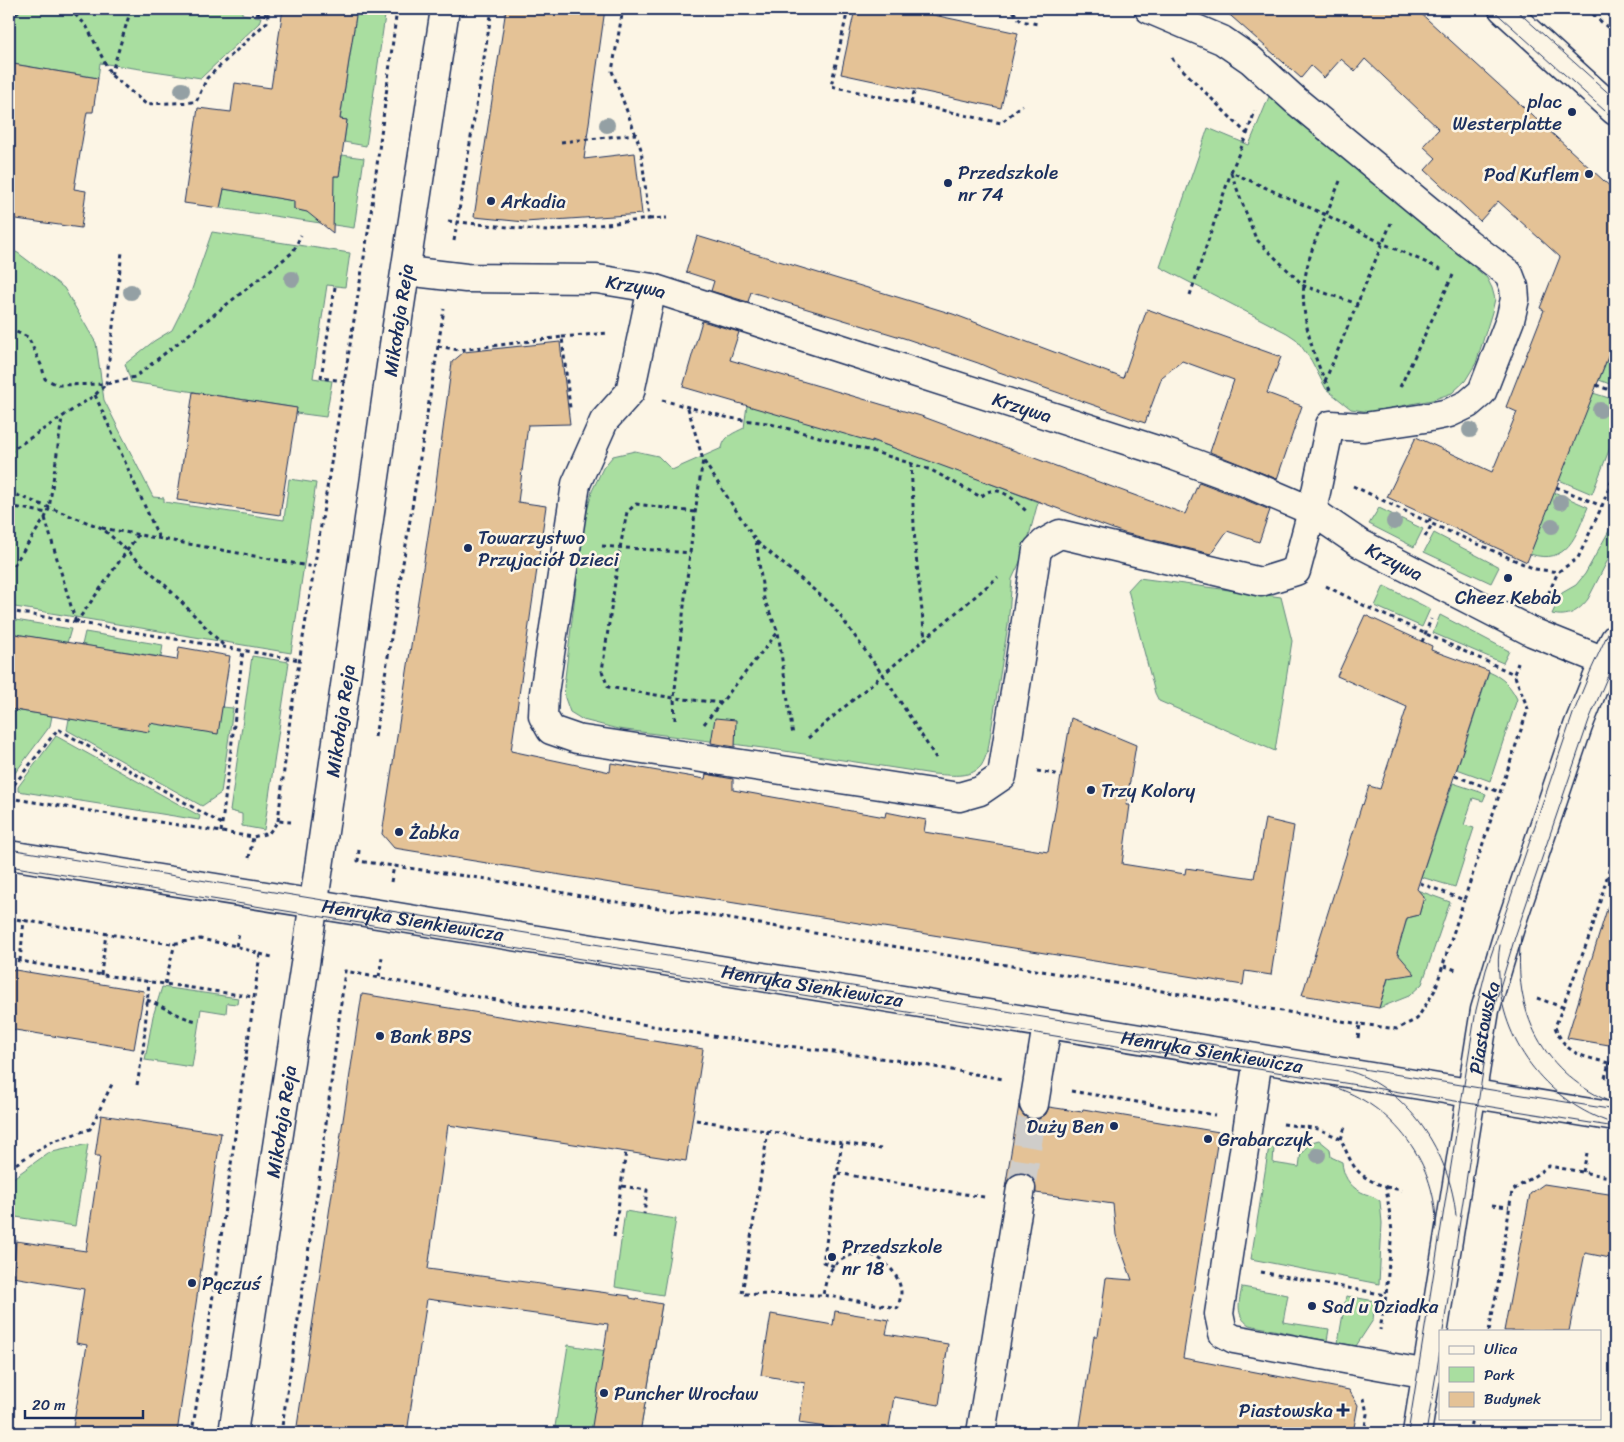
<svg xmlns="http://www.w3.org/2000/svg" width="1624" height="1442" viewBox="0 0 1624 1442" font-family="Sriracha,sans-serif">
<rect width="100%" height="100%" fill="#fcf5e5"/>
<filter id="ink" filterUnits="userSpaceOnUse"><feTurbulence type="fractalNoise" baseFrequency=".02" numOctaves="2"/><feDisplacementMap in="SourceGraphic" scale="10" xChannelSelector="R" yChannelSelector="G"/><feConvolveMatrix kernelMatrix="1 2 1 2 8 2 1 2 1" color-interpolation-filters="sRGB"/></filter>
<g filter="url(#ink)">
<g fill="#a9dea0" stroke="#62867f">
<polygon points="9,9 242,9 242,14 261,17 259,23 201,78 100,63 98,78 13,64 9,92"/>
<polygon points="357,9 386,9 366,146 344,142 347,120 340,119"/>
<polygon points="1271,92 1487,278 1492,288 1495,299 1492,312 1476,363 1465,381 1452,393 1432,400 1370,412 1351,409 1326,389 1311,360 1296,339 1287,333 1160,267 1208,128 1249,145"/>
<polygon points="342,155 364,158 354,228 220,208 224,189 294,201 294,209 308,212 332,176 339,176"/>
<polygon points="212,232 350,253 345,287 327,285 313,378 332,381 326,417 296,413 296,408 131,382 125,364 154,341 172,330 191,292"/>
<polygon points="9,249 18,253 64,288 96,343 104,400 153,497 164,498 164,502 284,520 289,479 316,483 291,653 9,606"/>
<polygon points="1615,339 1615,386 1599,380"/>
<polygon points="1593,393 1615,400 1615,435 1592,494 1559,480"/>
<path d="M747 405 906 451 1038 502 1025 551 1012 579 1008 625 988 750C986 755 984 762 981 766 970 779 949 775 933 774L778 750 618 729 583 720 570 712 565 698 564 686 583 529 592 491 603 468 613 456 635 451 658 456 672 470 722 448C724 436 734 433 744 428Z"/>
<path d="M1554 492 1588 507C1576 535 1568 566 1530 554Z"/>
<polygon points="1379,508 1423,529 1414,547 1369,524"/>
<path d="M1615 520V546L1588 599C1579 611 1568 618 1552 614L1562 593 1576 585 1585 574Z"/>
<polygon points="1434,533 1499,567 1491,583 1424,552"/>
<polygon points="1139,578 1281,597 1292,641 1275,751 1159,701 1155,693 1128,590"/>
<polygon points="1384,586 1430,609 1422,627 1375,606"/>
<polygon points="1440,615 1509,651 1503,663 1433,633"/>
<polygon points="9,619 71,629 67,643 9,633"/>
<polygon points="85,632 163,645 161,657 82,645"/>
<polygon points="252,656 289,662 264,830 242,826 242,814 230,811"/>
<path d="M1489 672C1503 678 1510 685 1517 699L1490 781 1457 769Z"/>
<polygon points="222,707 233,708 221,793 202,806 67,730 69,719 150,723"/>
<polygon points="9,709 52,716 50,726 9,781"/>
<polygon points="56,736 200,816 199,820 18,791 18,787"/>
<polygon points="1453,783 1486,794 1483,801 1473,798 1464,825 1474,828 1455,887 1421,877"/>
<polygon points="1417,890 1450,902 1422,984 1409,996 1379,1008 1408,916 1411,917 1419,915 1423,901 1426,900"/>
<polygon points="162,987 238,998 237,1004 227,1003 226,1013 201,1009 192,1067 145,1060 153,1016"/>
<path d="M1319 1140 1330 1149 1331 1157 1342 1162C1343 1175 1349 1186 1361 1192 1367 1195 1374 1196 1380 1201L1382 1223 1379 1284 1251 1259 1269 1147 1274 1148 1273 1163 1299 1167 1301 1152H1304L1308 1143Z"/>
<polygon points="88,1144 75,1226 9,1216 9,1181 48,1153"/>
<polygon points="625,1211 676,1219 663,1295 615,1287"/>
<path d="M1242 1287 1288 1295 1283 1322 1329 1329 1327 1341 1249 1325C1235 1316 1239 1301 1242 1287Z"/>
<polygon points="1346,1296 1375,1301 1373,1320 1356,1346 1338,1343"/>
<polygon points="662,1304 640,1433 554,1433 568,1345 620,1353"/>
</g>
<g fill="#e4c296" stroke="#1b2f5e">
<polygon points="283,9 357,9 340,119 347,120 339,176 334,176 333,233 307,212 294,209 294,201 224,189 220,208 184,203 198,108 231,112 235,83 271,88"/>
<polygon points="506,9 605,9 584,159 635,153 642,214 525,222 474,217"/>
<polygon points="855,9 906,9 1018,33 1001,108 841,74"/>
<polygon points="1223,9 1416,9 1615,191 1615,339 1527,562 1387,497 1416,437 1492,472 1517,412 1506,407 1544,310 1540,308 1560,257 1498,201 1480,221 1425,170 1436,158 1423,146 1439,129 1365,59 1355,71 1341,59 1324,78 1311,66 1301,78"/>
<polygon points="13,64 98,78 93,112 87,112 74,189 86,191 81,228 9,218 9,92"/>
<polygon points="697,236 953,314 1123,378 1147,309 1281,357 1267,393 1302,406 1277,479 1210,452 1234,380 1182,361 1162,377 1145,423 999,372 978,363 907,339 751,292 748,302 711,291 714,281 686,272"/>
<polygon points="702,321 739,332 730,360 921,416 1185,514 1199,482 1236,496 1270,510 1259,542 1227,531 1211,554 1124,533 872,440 872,442 683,387"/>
<polygon points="560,342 570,424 528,425 518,502 546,506 511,751 610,772 611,763 705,779 706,774 733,779 733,790 885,817 886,812 926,820 924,832 1048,852 1071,718 1136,745 1126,805 1130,805 1122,864 1185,874 1186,868 1254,878 1265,819 1294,826 1271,975 1245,971 1243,985 394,848 382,834 435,490 452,362 464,352"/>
<polygon points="193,392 297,408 280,515 177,500"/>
<polygon points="1365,615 1432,646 1431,650 1489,671 1417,889 1424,897 1419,915 1407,918 1397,953 1415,974 1388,978 1379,1008 1302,995 1362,804 1363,805 1369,786 1380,789 1407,707 1337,676"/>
<polygon points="9,633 177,660 179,647 230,656 218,734 150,723 149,732 9,709"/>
<polygon points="715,718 736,720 735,747 711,743"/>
<polygon points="1608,906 1615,907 1615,1046 1567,1038"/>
<polygon points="9,969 144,991 134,1049 9,1029"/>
<polygon points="362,994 703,1049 686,1161 448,1125 428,1269 630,1296 630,1298 662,1304 640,1433 591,1433 608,1324 427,1299 407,1433 296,1433"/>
<polygon points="1019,1105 1020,1110 1024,1116 1032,1119 1039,1119 1046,1114 1049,1107 1082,1112 1083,1109 1219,1132 1183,1358 1349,1390 1358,1405 1353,1433 1079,1433 1094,1336 1098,1336 1106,1278 1132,1280 1116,1235 1113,1204 1036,1193 1035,1182 1030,1176 1023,1173 1015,1174 1009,1178 1005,1188"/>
<polygon points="101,1115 221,1133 177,1433 72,1433 87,1345 76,1343 84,1289 13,1277 16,1241 86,1251 100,1156 95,1156"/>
<polygon points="1544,1184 1615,1195 1615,1259 1585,1253 1569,1331 1504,1331 1530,1194"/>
<polygon points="835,1311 889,1320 886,1334 948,1344 939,1405 894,1397 888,1433 866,1433 799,1423 805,1383 761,1375 771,1314 833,1325"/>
</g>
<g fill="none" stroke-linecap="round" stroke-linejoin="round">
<polyline stroke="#cfcdca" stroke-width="28" stroke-dasharray="28 14" stroke-linecap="butt" points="1021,1188 1034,1104"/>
<g stroke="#1b2f5e" stroke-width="31">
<g id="minor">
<polyline points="1503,9 1615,111"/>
<path id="s1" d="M406 271 466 278 597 279 652 288 1169 454 1242 481 1312 511 1359 543 1532 632 1604 661"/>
<polyline points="652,288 630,392 604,421 576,484 544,693 543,716 551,730 577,739 959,797 980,791 1002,776 1037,550 1044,543 1060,534 1261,582 1296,571 1312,511 1330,425 1364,427 1425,418 1449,413 1468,404 1482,392 1510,320 1515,299 1514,287 1509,274 1468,243 1295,100 1251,60 1222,40 1149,9"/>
<path id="s2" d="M9 855C545 939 1080 1031 1615 1117"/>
<polyline points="1258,1059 1219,1314 1223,1333 1234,1339 1428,1374"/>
<polyline points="1034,1104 1047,1025"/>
<path id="s3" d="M233 1433 305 964 394 345 445 9"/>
<polyline points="981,1433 1021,1188"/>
<path id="s4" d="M1417 1433 1485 1010 1511 924 1578 726 1604 661 1615 639"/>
</g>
</g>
<g stroke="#1b2f5e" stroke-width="3" stroke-dasharray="4 4" stroke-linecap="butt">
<polyline points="69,9 86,25 111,75 146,104 196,102 207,78 267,22 269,9"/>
<polyline points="848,9 831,86 1001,123 1022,105"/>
<polyline points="1006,9 1012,10 1021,21 1038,24"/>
<polyline points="1587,9 1615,34"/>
<polyline points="256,13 268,15"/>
<polyline points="940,16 941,9"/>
<polyline points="9,18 22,9"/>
<path d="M1172 58 1173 60 1247 134 1231 172 1326 215C1316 237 1307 260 1304 285 1300 315 1315 364 1330 390"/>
<polyline points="111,75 131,9"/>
<polyline points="911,103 915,89"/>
<polyline points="1247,134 1255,111"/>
<polyline points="561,142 636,134"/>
<polyline points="1231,173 1256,239 1304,286 1358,304"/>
<polyline points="1340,181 1326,215 1382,243 1443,270"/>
<polyline points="649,219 667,218"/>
<polyline points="448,221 547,231 649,219 641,149 612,71 623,9"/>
<polyline points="454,241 492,9"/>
<polyline points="335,287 321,378 345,381"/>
<polyline points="1190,295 1231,172"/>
<polyline points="9,329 28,337 42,367 45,379 58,385 106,384 122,252"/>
<polyline points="562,337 608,333"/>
<polyline points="438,346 459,350 562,337 570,408"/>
<polyline points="1325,381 1391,223"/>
<polyline points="1596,385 1615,392"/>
<polyline points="1400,387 1453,275"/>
<polyline points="95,395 159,538"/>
<path d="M662 400 729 418 767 423 875 452 931 470 981 497C996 480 1016 501 1027 512"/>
<polyline points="688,408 703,460 756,541 833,606 887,681 936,758"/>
<polyline points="9,452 95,395 106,384 135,377 293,252 301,235"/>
<polyline points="911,463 915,546 925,639"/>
<polyline points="1353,486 1432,524 1535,569 1558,572 1578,558 1602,506 1615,472"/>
<polyline points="1556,487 1602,506"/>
<polyline points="9,492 102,528 164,584 225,647"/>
<polyline points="9,506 47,513"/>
<polyline points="695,512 636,504 627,512 620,548 602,671 608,687 674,698 722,703"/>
<polyline points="45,518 76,623"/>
<polyline points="1429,522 1431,516"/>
<polyline points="102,528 314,567"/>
<polyline points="1425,537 1432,524"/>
<polyline points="756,541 764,599 778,632 793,736"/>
<polyline points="602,546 691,553"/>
<polyline points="9,572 45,518 49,509 62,418"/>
<polyline points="1326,586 1367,607 1514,674 1518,663"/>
<polyline points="1545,601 1558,572"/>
<polyline points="9,611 300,660"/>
<polyline points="76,623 138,535"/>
<polyline points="1422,642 1431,619"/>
<path d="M675 720 674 698C683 619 690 539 703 460"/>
<polyline points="704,724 778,632"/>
<polyline points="375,737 444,309"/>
<polyline points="808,738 998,577"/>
<polyline points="1037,771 1062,775"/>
<polyline points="1455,776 1500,792"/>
<polyline points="9,791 58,729 222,824"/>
<polyline points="9,798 253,837 269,833 278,821 291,822"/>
<polyline points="278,821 290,719 370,220 397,9"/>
<polyline points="221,832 243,650"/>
<polyline points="359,850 358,861 487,879 603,900 694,913 1360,1024"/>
<polyline points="249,858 253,837"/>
<polyline points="391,882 394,866"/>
<polyline points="1420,883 1464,900 1528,709 1514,674"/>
<polyline points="9,918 171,944 200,939 236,946 260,954 209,1324 192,1433"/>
<polyline points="236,946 239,933"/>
<polyline points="260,954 272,957"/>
<polyline points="9,959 76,971 254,997"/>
<polyline points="20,961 24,920"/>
<polyline points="1444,966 1456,970"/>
<polyline points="101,975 106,933"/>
<polyline points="379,977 382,957"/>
<polyline points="165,984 175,943"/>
<polyline points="1537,998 1562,1007"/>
<path d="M147 1000C163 1006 180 1018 197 1021"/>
<polyline points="1358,1038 1360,1024 1397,1029 1417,1019 1435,990 1464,900"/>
<polyline points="1609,1063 1615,1064"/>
<path d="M1605 1078 1609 1063C1582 1056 1566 1055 1555 1027L1591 932 1615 850"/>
<polyline points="137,1085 143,1051 149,981"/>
<polyline points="1071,1091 1215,1115"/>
<polyline points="696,1120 881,1149"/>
<path d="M1283 1124 1319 1129 1341 1139C1353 1168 1356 1176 1386 1187L1392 1231 1386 1295 1380 1330"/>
<path d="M768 1131 742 1294 823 1295 898 1308C899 1303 901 1297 901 1292 900 1274 883 1257 866 1253 857 1251 841 1258 834 1266 827 1273 825 1286 823 1295"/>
<polyline points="1341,1139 1346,1124"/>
<polyline points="9,1168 51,1142 90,1129 113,1082"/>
<polyline points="1583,1172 1587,1153"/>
<polyline points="838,1173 876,1180 984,1197"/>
<polyline points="622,1186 647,1190 644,1214"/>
<polyline points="1386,1187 1402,1190"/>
<polyline points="1492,1205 1509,1207"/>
<polyline points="614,1237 626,1151"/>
<polyline points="834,1266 823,1262 842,1143"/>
<polyline points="1261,1272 1386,1295"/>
<polyline points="1489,1331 1498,1285 1512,1191 1549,1166 1615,1178"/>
<polyline points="281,1433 319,1180 345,971 461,994 719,1037 895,1060 1003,1079"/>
<polyline points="1364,1433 1367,1414 1364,1398"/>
<polyline points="1469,1433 1472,1418"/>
</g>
<use href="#minor" stroke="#fcf5e5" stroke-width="28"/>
<g stroke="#1b2f5e" stroke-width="1">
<polyline points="1492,9 1615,120"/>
<polyline points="1515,9 1615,99"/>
<polyline points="9,849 1615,1110"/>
<polyline points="9,866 1615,1127"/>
<path d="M1521 936C1512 1012 1542 1074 1615 1104"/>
<path d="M1500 945C1498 955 1498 965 1499 975 1501 1041 1545 1098 1606 1121"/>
<path d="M1345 1070C1408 1086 1451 1155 1456 1216"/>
<path d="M1331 1086C1394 1105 1438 1164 1436 1230"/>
<polyline points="1443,1331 1487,1045 1495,1004 1515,937 1589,720 1615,659"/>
<polyline points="1408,1433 1476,1010 1486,970 1573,714 1591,670 1615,618"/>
<polyline points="1426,1433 1440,1351"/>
</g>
</g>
<g fill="#94a0a4">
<circle cx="182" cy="90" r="8"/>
<circle cx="607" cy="125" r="8"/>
<circle cx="292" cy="279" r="8"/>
<circle cx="131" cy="292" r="8"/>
<circle cx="1600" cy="410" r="8"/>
<circle cx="1470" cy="430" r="8"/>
<circle cx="1561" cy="502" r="8"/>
<circle cx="1394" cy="522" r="8"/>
<circle cx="1552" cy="526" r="8"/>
<circle cx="1318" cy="1155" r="8"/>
</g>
</g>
<g fill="#1b2f5e" stroke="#fcf5e5" stroke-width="2">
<circle cx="1572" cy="112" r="5"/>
<circle cx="1589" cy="174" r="5"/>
<circle cx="948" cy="183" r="5"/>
<circle cx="491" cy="201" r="5"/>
<circle cx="468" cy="548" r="5"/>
<circle cx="1508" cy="578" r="5"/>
<circle cx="1091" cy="790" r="5"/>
<circle cx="399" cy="832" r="5"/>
<circle cx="380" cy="1036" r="5"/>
<circle cx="1114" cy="1126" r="5"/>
<circle cx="1208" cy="1139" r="5"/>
<circle cx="832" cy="1257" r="5"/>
<circle cx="192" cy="1283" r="5"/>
<circle cx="1312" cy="1306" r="5"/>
<circle cx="604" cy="1393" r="5"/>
<path d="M1340.5 1402.5h5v5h5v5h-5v5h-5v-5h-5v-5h5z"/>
</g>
<g text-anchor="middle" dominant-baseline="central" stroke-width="5" stroke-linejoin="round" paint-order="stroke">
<g font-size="19" fill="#1b2f5e" stroke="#fcf5e5" text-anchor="start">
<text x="1562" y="101" text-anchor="end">plac<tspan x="1562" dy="22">Westerplatte</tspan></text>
<text x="958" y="172">Przedszkole<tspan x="958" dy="22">nr 74</tspan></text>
<text x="1579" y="174" text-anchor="end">Pod Kuflem</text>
<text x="501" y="201">Arkadia</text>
<text x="478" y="537">Towarzystwo<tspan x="478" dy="22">Przyjaciół Dzieci</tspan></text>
<text x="1508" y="597" text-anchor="middle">Cheez Kebab</text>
<text x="1101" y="790">Trzy Kolory</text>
<text x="409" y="832">Żabka</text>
<text x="390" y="1036">Bank BPS</text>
<text x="1104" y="1126" text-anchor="end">Duży Ben</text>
<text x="1218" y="1139">Grabarczyk</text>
<text x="842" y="1246">Przedszkole<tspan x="842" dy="22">nr 18</tspan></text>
<text x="202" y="1283">Pączuś</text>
<text x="1322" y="1306">Sad u Dziadka</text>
<text x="614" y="1393">Puncher Wrocław</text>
<text x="1333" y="1410" text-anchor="end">Piastowska</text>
</g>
<g font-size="19" fill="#1b2f5e" stroke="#fcf5e5">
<text stroke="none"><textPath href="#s1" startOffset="231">Krzywa</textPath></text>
<text stroke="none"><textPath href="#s3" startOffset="1125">Mikołaja Reja</textPath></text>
<text stroke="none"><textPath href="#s1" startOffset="636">Krzywa</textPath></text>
<text stroke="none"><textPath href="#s1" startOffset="1041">Krzywa</textPath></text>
<text stroke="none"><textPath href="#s3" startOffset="720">Mikołaja Reja</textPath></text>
<text stroke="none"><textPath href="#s2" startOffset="409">Henryka Sienkiewicza</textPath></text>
<text stroke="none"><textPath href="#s2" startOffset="814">Henryka Sienkiewicza</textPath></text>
<text stroke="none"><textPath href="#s4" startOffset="411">Piastowska</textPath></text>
<text stroke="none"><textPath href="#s2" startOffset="1219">Henryka Sienkiewicza</textPath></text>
<text stroke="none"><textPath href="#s3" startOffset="315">Mikołaja Reja</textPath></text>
</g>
</g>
<rect width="1624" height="1442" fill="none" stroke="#fcf5e5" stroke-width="30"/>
<rect x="15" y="15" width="1594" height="1412" fill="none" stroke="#1b2f5e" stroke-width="2" filter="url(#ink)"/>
<rect x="1439" y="1330" width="162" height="90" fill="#fcf5e5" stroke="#a2a6af"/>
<rect x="1449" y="1346" width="25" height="8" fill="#fcf5e5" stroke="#a2a6af"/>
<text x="1484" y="1354" font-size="15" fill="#1b2f5e">Ulica</text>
<rect x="1449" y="1367" width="25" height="15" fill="#a9dea0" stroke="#a2a6af"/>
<text x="1484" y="1380" font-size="15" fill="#1b2f5e">Park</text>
<rect x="1449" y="1392" width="25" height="15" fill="#e4c296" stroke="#a2a6af"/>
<text x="1484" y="1404" font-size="15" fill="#1b2f5e">Budynek</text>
<path d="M25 1410v8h118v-8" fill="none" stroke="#1b2f5e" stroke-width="2.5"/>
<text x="32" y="1410" font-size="15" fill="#1b2f5e" stroke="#fcf5e5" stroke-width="4" paint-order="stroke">20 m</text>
</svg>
